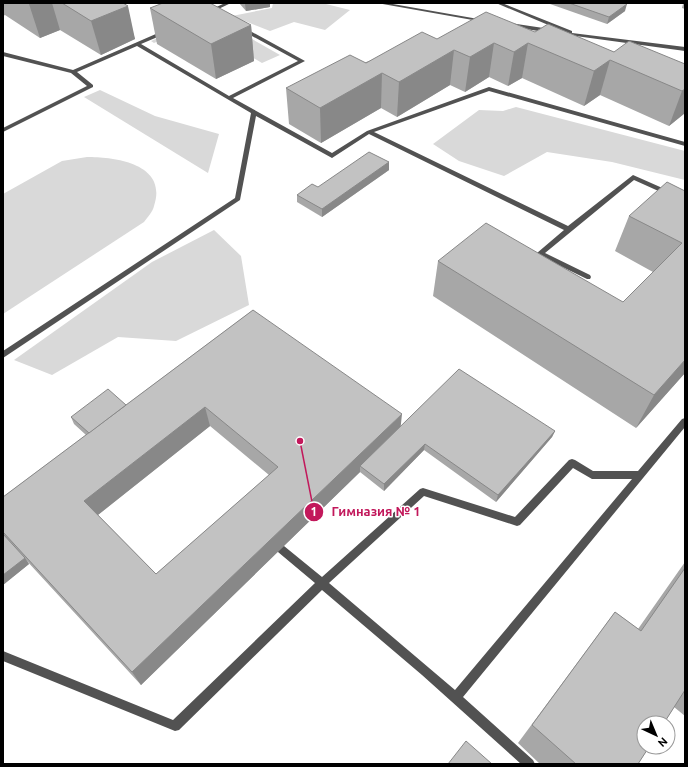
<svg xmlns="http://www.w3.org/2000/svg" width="688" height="767" viewBox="0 0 688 767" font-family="Ubuntu,sans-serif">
<rect width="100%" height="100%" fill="#fff"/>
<g fill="#d9d9d9">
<polygon points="273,3 322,3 350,10 325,30 294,22 270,31 232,16 272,8"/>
<polygon points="210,15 280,55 262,63 197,25 154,43 151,41"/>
<polygon points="100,90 155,116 219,134 208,173 84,97"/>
<polygon points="516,107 685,151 685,180 612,162 547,152 504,176 459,161 433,144 479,110 503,111"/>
<path d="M87 157C116 157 168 164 154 206 153 211 148 217 144 222L3 314V194L62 161Z"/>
<polygon points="214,230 241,256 249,305 176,341 118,337 52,375 14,360 152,262"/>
</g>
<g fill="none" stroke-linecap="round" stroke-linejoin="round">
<g fill="#525252" fill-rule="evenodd">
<polygon points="225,3 231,3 212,12 208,11"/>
<polygon points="377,3 387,3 484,20 486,21 484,22"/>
<polygon points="496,3 502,3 572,31 572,33 685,47 685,51 561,34 561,32 565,32"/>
<polygon points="510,23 550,29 553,31 550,33 508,26 507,25"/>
<polygon points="243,27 305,61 233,98 332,153 367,131 489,87 685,142 685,146 489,91 374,132 568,226 633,175 685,198 685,203 634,180 545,253 590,275 591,277 590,279 587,279 538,255 537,253 564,230 369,134 332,158 256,116 240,200 3,358 3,351 235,198 251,113 137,46 77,72 93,85 93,87 3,132 3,128 87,86 71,73 3,56 3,52 73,70 165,30 168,32 167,33 141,44 229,96 298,61 241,30 240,29"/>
<path d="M685 418V427L463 697 533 760 535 764H521L422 675 322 590 179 730 175 731 3 661V651L173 720 315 583 278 552 276 549 278 546 281 545 284 546 322 577 420 489 423 488 515 517 569 460 572 459 575 460 593 471H638L682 419ZM573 468 592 479H632L455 690 329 583 424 496 517 526 520 525Z"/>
</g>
</g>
<g fill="#a7a7a7" fill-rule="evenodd">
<polygon points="3,3 123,3 135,39 101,55 60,30 40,38 5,15 3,16"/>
<polygon points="239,3 270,3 270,7 246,11"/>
<polygon points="550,3 625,3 625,11 607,24 550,4"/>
<polygon points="680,3 685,3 685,9 682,8 683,4"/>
<polygon points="150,8 251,25 254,61 216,79 157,44"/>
<polygon points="535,32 614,52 685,64 685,113 669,126 600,95 584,106 522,78 508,86 489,77 465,92 450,85 397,117 381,108 321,143 289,124 286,88 437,39"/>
<polygon points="389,162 389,170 322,217 297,202 297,195"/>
<polygon points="685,191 685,373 636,428 433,296 438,261 623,302 653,272 615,251 629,216"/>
<path d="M253 310 400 426 555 431 552 437 496 502 424 450 384 491 360 472 141 685 26 560 29 564 3 585V497L86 435 74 424 71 417 126 405ZM210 426 269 475 156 574 98 515Z"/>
<polygon points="685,562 685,716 674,707 638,764 540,764 518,743 615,612 638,629"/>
</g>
<g fill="#888">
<polygon points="32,3 52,3 60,30 40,38 29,4"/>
<polygon points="252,3 270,3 270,7 246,11 245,4"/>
<polygon points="627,4 625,11 607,24 609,17"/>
<polygon points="128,6 135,39 101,55 91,21"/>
<polygon points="251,25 254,61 216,79 211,44"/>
<polygon points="494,43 489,77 465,92 470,57"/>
<polygon points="528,43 522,78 508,86 514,52"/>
<polygon points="454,50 450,85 397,117 399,82"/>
<polygon points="610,60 600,95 584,106 594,71"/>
<polygon points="382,73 381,108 321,143 320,108"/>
<polygon points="685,89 685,113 669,126 682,91"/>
<polygon points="389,162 389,170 322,217 322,209"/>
<polygon points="685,360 685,373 636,428 654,395"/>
<polygon points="205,407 210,426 94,518 84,501"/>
<polygon points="402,414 400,433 360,466 360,472 141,685 132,672"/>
<polygon points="555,431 552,437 496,502 498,495"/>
<polygon points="425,444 424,450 384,491 384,484"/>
<polygon points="25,558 29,564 3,585 3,575"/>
</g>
<g fill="#c2c2c2" stroke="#888" fill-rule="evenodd">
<polygon points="62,3 123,3 128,6 91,21"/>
<polygon points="163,3 210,3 251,25 211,44 150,8"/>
<polygon points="569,3 625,3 627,4 609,17"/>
<polygon points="486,12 535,32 548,24 614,52 629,41 685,64 685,89 682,91 610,60 594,71 528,43 514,52 494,43 470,57 454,50 399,82 382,73 320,108 286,88 350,55 366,63 422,32 437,39"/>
<polygon points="369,152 389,162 322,209 297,195 312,184 318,187"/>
<polygon points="667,182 685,191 685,360 654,395 438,261 486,223 623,302 682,243 629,216"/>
<path d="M253 310 402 414 132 672 3 532V497ZM205 407 278 467 156 574 84 501Z"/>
<polygon points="459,369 555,431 498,495 425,444 384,484 360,466"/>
<polygon points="108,389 126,405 89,433 71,417"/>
<polygon points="3,534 25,558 3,575"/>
<polygon points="685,568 685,690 664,723 644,723 644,747 649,747 638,764 576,764 532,725 615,612 641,631"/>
<polygon points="466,741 492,764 448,764"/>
</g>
<path fill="none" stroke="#c2185b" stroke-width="1.5" d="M300 441L314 512"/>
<g fill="#c2185b" stroke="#fff" stroke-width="1.5">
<circle cx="300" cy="441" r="4"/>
<circle cx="314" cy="512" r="10"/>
</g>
<g font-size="12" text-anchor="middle" font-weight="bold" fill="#fff">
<text x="314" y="516">1</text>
</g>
<g font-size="13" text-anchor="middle" font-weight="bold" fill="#c2185b" stroke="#fff" stroke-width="3" stroke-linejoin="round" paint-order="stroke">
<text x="376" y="516">Гимназия № 1</text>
</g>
<rect width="688" height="767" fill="none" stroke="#000000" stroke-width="8"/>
<g transform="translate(656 735) rotate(136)"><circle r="19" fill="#ffffff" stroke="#999999"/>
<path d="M0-3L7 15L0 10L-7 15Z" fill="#000000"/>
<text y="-6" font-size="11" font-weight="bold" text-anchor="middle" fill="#000000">N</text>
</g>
</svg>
